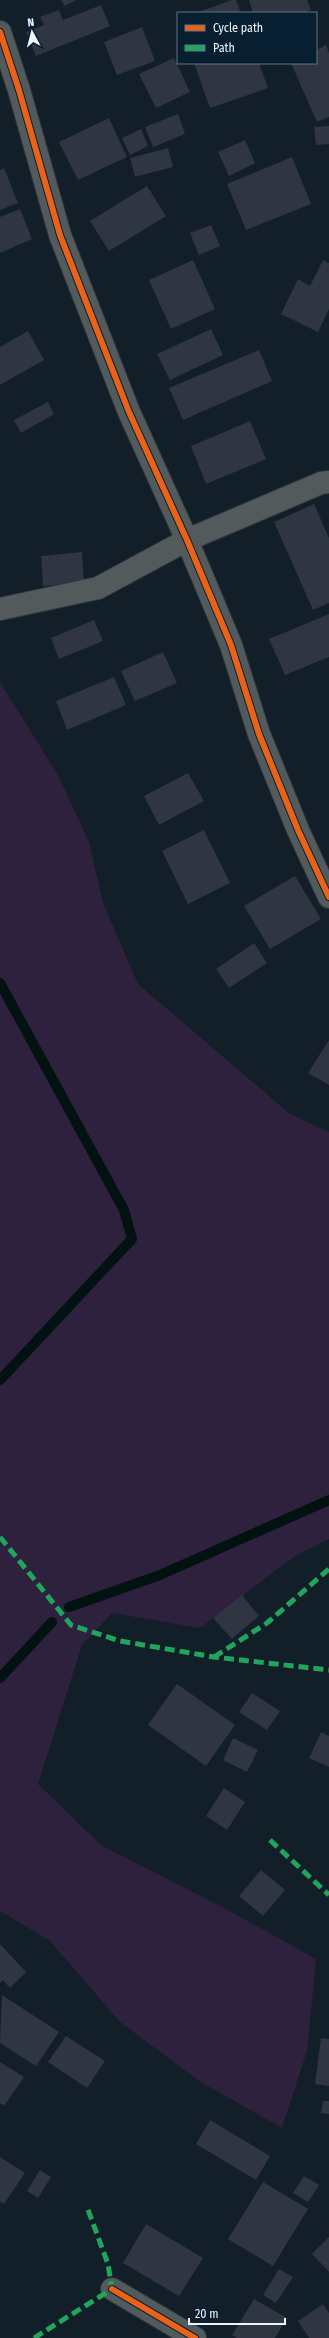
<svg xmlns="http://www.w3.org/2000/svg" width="329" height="2338" viewBox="0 0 329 2338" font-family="'Fira Sans Condensed',sans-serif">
<rect width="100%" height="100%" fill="#121e28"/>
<polygon fill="#2e213e" points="0,682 58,775 89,842 103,903 138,984 290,1114 329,1132 329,1539 295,1556 200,1628 112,1613 82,1645 38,1784 101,1845 226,1909 316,1959 307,2051 282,2128 199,2081 120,2022 49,1940 0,1911"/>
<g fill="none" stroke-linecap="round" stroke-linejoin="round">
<g stroke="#021211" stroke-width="10">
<polyline points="0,983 124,1210 132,1239 0,1380"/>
<polyline points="69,1607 160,1575 329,1500"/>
<polyline points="0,1678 52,1622"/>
</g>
</g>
<g fill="#2f3541">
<polygon points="61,0 76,0 65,6"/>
<polygon points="232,0 236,0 241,13 196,13"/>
<polygon points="249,0 307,0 311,10 304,13 253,13"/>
<polygon points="101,5 110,26 36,56 26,32 44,25 40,17 59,10 63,20"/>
<polygon points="142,27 155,61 117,75 104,42"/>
<polygon points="326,45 329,53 329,117 317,122 291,63 316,63 316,50"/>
<polygon points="174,58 190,92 156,108 139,74"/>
<polygon points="194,63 259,63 268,88 210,108"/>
<polygon points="178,114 185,134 153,147 145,127"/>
<polygon points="109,118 127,157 78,180 59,142"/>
<polygon points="329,126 329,144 316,145 314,127"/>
<polygon points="141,129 148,146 130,155 122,138"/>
<polygon points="245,140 255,163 229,176 218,152"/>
<polygon points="168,148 173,167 135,177 130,158"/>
<polygon points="292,157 311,204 246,230 227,184"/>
<polygon points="4,168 18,203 0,210 0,170"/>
<polygon points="147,186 166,216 109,251 90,221"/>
<polygon points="20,209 32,239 0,253 0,217"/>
<polygon points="211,225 220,246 199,255 190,233"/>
<polygon points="193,260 215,309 171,329 149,280"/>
<polygon points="323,260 329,263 329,309 318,332 281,314 298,279 310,286"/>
<polygon points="211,329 223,355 170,380 157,354"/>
<polygon points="28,331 44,360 0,385 0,347"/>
<polygon points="259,350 272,381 183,420 169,388"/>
<polygon points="48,402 54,414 21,433 14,420"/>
<polygon points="250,421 266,459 206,484 191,446"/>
<polygon points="314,504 329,538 329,603 313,610 274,522"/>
<polygon points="82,552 84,582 43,586 41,556"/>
<polygon points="329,614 329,657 285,675 269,639"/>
<polygon points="94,620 103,641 59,659 51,638"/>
<polygon points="163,652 177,683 135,701 121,671"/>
<polygon points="114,677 126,705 67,730 56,701"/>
<polygon points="188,773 204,801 159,825 144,796"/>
<polygon points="204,830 230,883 188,904 162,851"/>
<polygon points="295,876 321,919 270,949 244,906"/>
<polygon points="254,943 267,963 229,988 216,969"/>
<polygon points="329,1040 329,1085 308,1073"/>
<polygon points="242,1595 259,1616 232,1639 213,1618"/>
<polygon points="177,1684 235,1725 206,1766 148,1725"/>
<polygon points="252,1693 280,1711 267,1730 239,1712"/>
<polygon points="321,1732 329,1736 329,1767 309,1758"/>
<polygon points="233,1738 258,1750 247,1772 223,1760"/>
<polygon points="224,1788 245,1802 227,1830 206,1816"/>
<polygon points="261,1870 285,1890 263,1916 239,1896"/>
<polygon points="0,1944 26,1972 10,1988 3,1980 0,1983"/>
<polygon points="2,1995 59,2032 36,2066 0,2043"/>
<polygon points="66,2036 105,2061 87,2088 48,2062"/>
<polygon points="321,2038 329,2039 329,2086 315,2084"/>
<polygon points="0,2062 24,2077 4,2106 0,2103"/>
<polygon points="323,2101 329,2101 329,2114 321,2113"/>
<polygon points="210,2120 270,2156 256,2180 196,2144"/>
<polygon points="0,2157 25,2173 4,2204 0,2202"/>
<polygon points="40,2170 51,2177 38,2198 27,2191"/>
<polygon points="304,2176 319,2185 308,2202 293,2193"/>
<polygon points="263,2182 308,2209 273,2266 228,2239"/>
<polygon points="146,2224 203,2258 179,2296 123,2263"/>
<polygon points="329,2237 329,2272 312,2254"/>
<polygon points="279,2269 293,2277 276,2303 263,2295"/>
<polygon points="254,2299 287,2318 275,2338 237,2338 232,2335"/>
<polygon points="323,2304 329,2313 329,2338 309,2338 298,2321"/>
</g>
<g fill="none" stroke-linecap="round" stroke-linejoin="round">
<g stroke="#2e3840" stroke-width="24">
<g id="minor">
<polyline points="0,32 19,90 60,235 129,412 187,540 231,645 259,734 298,830 329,897"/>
<polyline points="0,609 98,588 187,540 321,483 329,482"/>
<polyline points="112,2289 195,2338"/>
</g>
</g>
<use href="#minor" stroke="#535a5c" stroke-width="22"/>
<g stroke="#20a55d" stroke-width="5" stroke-dasharray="10 5" stroke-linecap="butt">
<polyline points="0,1537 71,1625 120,1641 214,1657 329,1670"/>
<polyline points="214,1657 267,1623 329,1569"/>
<polyline points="270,1840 329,1895"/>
<polyline points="34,2338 112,2289 108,2264 87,2207"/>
</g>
<g stroke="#081f32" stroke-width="8">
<g id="cycleway">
<polyline points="0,32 19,90 60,235 129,412 187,540 231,645 259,734 298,830 329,897"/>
<polyline points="112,2289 195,2338"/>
</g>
</g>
<use href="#cycleway" stroke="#ea6118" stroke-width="6"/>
</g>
<rect x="177" y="12" width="140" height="52" fill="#081f32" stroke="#647584"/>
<rect x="185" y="25" width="20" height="6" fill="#ea6118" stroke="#647584"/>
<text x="213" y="32" font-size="12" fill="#edf6fe">Cycle path</text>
<rect x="185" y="45" width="20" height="6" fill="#20a55d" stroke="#647584"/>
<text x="213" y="52" font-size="12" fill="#edf6fe">Path</text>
<g transform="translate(32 32) rotate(353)" stroke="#081f32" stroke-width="3" paint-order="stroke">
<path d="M0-3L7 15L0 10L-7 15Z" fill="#edf6fe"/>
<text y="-6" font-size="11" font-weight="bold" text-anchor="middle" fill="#edf6fe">N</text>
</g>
<path d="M189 2318v6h96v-6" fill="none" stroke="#edf6fe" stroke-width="2"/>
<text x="195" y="2318" font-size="12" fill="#edf6fe" stroke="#081f32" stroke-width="3" paint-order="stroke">20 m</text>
</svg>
